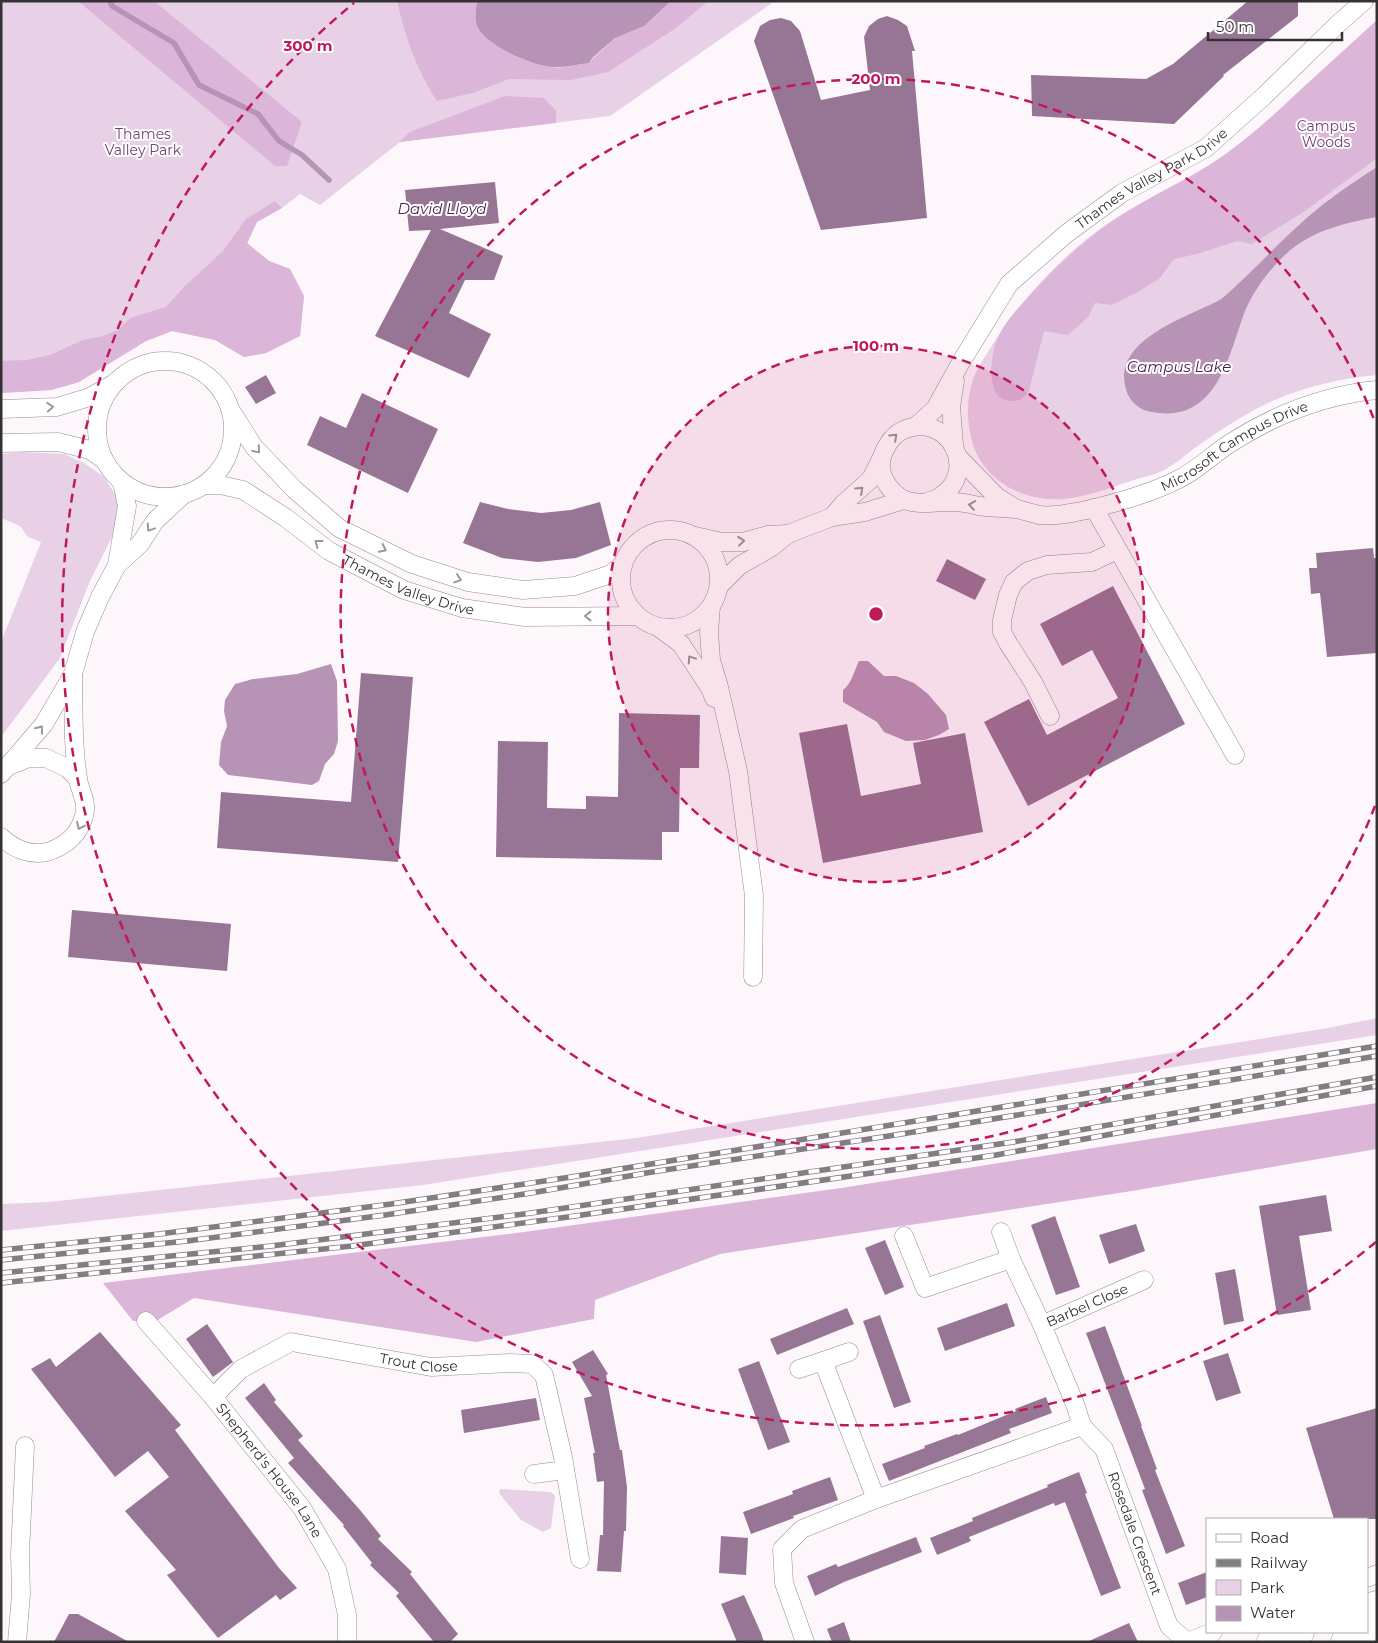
<svg xmlns="http://www.w3.org/2000/svg" width="1378" height="1643" viewBox="0 0 1378 1643" font-family="Montserrat,sans-serif">
<rect width="100%" height="100%" fill="#fdf7fc"/>
<g fill="#e8d0e6">
<polygon points="1,1 775,1 610,116 400,142 320,205 300,194 282,208 257,222 247,244 269,261 290,269 304,296 300,336 266,353 244,357 215,340 172,331 146,341 79,382 51,390 1,393"/>
<path d="M1377 20V375C1334 379 1291 390 1254 410 1235 421 1217 432 1199 445 1186 454 1174 466 1160 472 1152 476 1142 477 1134 480 1110 488 1087 497 1062 499 1031 501 1000 489 982 463 967 442 964 404 973 380 976 370 982 361 988 352 1018 302 1060 257 1108 223 1147 197 1191 180 1228 152 1281 113 1328 65 1377 20Z"/>
<polygon points="24,452 64,454 84,463 103,476 121,503 119,523 89,583 60,658 1,737 1,642 41,542 28,537 20,526 1,518 1,454"/>
<polygon points="1377,1018 1377,1035 423,1185 1,1231 1,1204 49,1202 636,1138 1328,1028"/>
<polygon points="500,1489 551,1492 555,1496 551,1528 543,1532 521,1520 499,1493"/>
</g>
<g fill="#dbb6d9">
<polygon points="78,1 154,1 302,122 287,166 275,166"/>
<path d="M397 1H477L475 16 522 59 557 68 589 63 615 38 644 26 671 1H708L676 28 608 72 571 80 509 79 473 93 437 101C417 71 405 37 397 1Z"/>
<path d="M1377 20V158L1305 211 1252 244 1237 241 1197 254 1174 259 1159 279 1136 293 1112 305 1095 303 1088 317 1068 335 1044 331 1029 391C1024 398 1019 402 1010 401 985 399 990 358 997 340 1004 322 1020 306 1033 292 1061 261 1092 233 1128 211 1160 191 1195 176 1226 154 1252 135 1275 114 1298 92 1324 68 1351 44 1377 20Z"/>
<polygon points="505,96 544,98 556,111 556,123 399,142 410,132"/>
<polygon points="275,201 282,208 257,222 247,243 269,261 290,269 304,296 300,336 266,353 244,357 215,340 172,331 146,341 79,382 51,390 1,393 1,361 27,360 50,355 83,340 100,337 118,330 130,318 166,307 185,286 223,251 246,219"/>
<polygon points="1377,1103 1377,1149 1132,1191 720,1254 595,1300 594,1319 476,1342 194,1298 156,1321 133,1321 103,1283 524,1232 841,1188"/>
</g>
<g fill="#b793b5">
<path d="M477 1H671L644 26 615 38 593 57 589 63C578 64 568 67 557 67 536 68 489 47 478 28 474 19 476 10 477 1Z"/>
<path d="M1377 167V217C1348 222 1316 230 1293 248 1273 264 1255 288 1245 311 1229 353 1219 419 1159 413 1149 412 1140 410 1133 402 1126 395 1124 383 1124 374 1127 339 1178 320 1205 307 1212 304 1219 301 1225 296 1258 267 1287 233 1321 206 1339 192 1358 179 1377 167Z"/>
<path d="M859 661H868L884 676H896L914 683 928 694 946 715 949 729 939 735 925 740 906 741 884 732 877 722 843 702V690C852 683 854 671 859 661Z"/>
<polygon points="331,664 337,681 338,741 334,754 325,764 319,781 312,785 228,775 219,765 221,742 227,726 224,711 225,700 235,684 253,679 297,674"/>
</g>
<g fill="none" stroke-linecap="round" stroke-linejoin="round">
<polyline stroke="#b793b5" stroke-width="5.5" points="110,1 112,6 174,43 199,85 258,114 279,141 302,155 329,180"/>
</g>
<g fill="#977595">
<polygon points="1248,1 1298,1 1298,16 1223,75 1224,76 1174,124 1032,116 1031,75 1146,79 1173,64"/>
<polygon points="887,16 898,20 907,26 915,51 912,51 927,218 821,230 754,41 760,26 770,20 781,18 791,21 800,31 821,100 870,90 864,37 869,26 878,19"/>
<polygon points="495,182 499,223 440,229 503,256 494,280 465,280 449,313 491,334 469,378 375,336 431,230 409,231 405,190"/>
<polygon points="266,375 276,393 256,404 245,387"/>
<polygon points="362,393 438,429 408,493 307,445 320,416 346,428"/>
<polygon points="480,502 508,509 541,513 571,510 600,502 611,545 576,558 538,562 502,558 463,543"/>
<polygon points="1373,548 1374,558 1377,558 1377,653 1327,657 1320,593 1311,594 1309,568 1317,568 1316,553"/>
<polygon points="947,559 986,579 975,600 936,581"/>
<polygon points="1113,586 1185,724 1028,806 984,722 1029,699 1047,735 1118,698 1092,650 1062,666 1040,624"/>
<polygon points="361,673 413,677 398,862 217,848 221,792 351,802"/>
<polygon points="619,713 700,715 699,768 680,768 679,832 662,832 662,860 496,857 498,741 548,742 547,808 586,809 586,796 618,797"/>
<polygon points="847,724 861,796 921,784 913,743 965,733 983,832 823,863 799,733"/>
<polygon points="72,910 231,924 227,971 68,957"/>
<polygon points="1326,1195 1332,1231 1299,1236 1311,1310 1277,1315 1259,1206"/>
<polygon points="1055,1216 1080,1287 1056,1295 1031,1225"/>
<polygon points="1136,1224 1145,1251 1109,1264 1099,1235"/>
<polygon points="885,1240 904,1287 885,1295 865,1248"/>
<polygon points="1235,1269 1244,1321 1224,1325 1215,1273"/>
<polygon points="1007,1303 1015,1326 945,1351 937,1328"/>
<polygon points="847,1308 854,1324 777,1355 770,1339"/>
<polygon points="880,1315 911,1402 894,1408 863,1321"/>
<polygon points="207,1324 233,1362 213,1377 186,1339"/>
<polygon points="1105,1326 1142,1426 1141,1426 1157,1469 1155,1470 1185,1546 1166,1554 1142,1490 1145,1489 1086,1333"/>
<polygon points="100,1332 181,1425 175,1430 279,1568 297,1588 280,1600 276,1595 218,1638 167,1575 176,1570 125,1511 169,1477 148,1451 115,1477 31,1369 50,1358 56,1367"/>
<polygon points="593,1350 608,1374 606,1375 620,1450 622,1450 627,1487 626,1531 624,1531 621,1572 597,1571 600,1535 603,1535 604,1481 597,1482 593,1453 595,1453 584,1398 592,1396 572,1362"/>
<polygon points="1228,1353 1241,1393 1216,1401 1203,1361"/>
<polygon points="759,1361 790,1442 768,1450 738,1369"/>
<polygon points="264,1383 276,1400 274,1402 303,1436 298,1440 360,1510 381,1536 378,1539 412,1572 410,1574 458,1634 450,1642 434,1642 396,1596 399,1593 370,1565 372,1563 343,1526 344,1525 288,1463 294,1458 245,1398"/>
<polygon points="1046,1397 1052,1413 1009,1429 1011,1433 889,1481 882,1464 925,1448 924,1446 957,1434 958,1435 1016,1411 1015,1409"/>
<polygon points="536,1398 540,1420 464,1433 461,1410"/>
<polygon points="1377,1408 1377,1519 1334,1519 1306,1428"/>
<polygon points="1079,1472 1087,1493 1085,1494 1121,1588 1101,1596 1065,1502 1055,1506 1054,1503 969,1537 971,1541 937,1555 930,1538 973,1521 972,1518 1048,1487 1047,1485"/>
<polygon points="830,1477 838,1500 793,1516 794,1518 751,1534 743,1512 793,1494 792,1491"/>
<polygon points="721,1536 748,1538 746,1575 719,1573"/>
<polygon points="916,1537 922,1552 844,1582 815,1596 807,1576 836,1564 838,1567"/>
<polygon points="1207,1572 1207,1597 1186,1605 1178,1583"/>
<polygon points="744,1595 761,1633 764,1642 737,1642 721,1604"/>
<polygon points="69,1614 78,1614 129,1642 54,1642"/>
<polygon points="844,1622 851,1642 832,1642 827,1629"/>
<polygon points="1129,1623 1138,1642 1087,1642"/>
</g>
<g fill="none" stroke-linecap="round" stroke-linejoin="round">
<g stroke="#938e93" stroke-width="19">
<g id="street">
<circle cx="165" cy="429" r="68"/>
<polyline points="1,409 57,407 90,397 113,384"/>
<polyline points="230,409 254,447 295,490 339,528 412,564 468,582 523,590 575,586 611,574 622,565"/>
<path id="s1" d="M916 426 935 409 961 362 1009 284 1066 234 1122 193 1206 148 1263 97 1338 24 1364 1"/>
<polyline points="1,443 58,442 90,450 104,460"/>
<polyline points="954,445 951,407 955,381"/>
<polyline points="958,457 996,496 1015,508"/>
<path id="s2" d="M204 485H220L243 490 286 518 329 551 404 590 462 608 525 617 637 616"/>
<path id="s3" d="M927 502C932 500 937 499 941 496 979 471 949 413 906 429 894 433 886 445 882 457 877 473 889 493 905 500 919 506 938 501 953 502 962 502 971 504 979 506 992 508 1004 508 1017 509 1024 511 1031 513 1039 515 1056 517 1078 512 1095 508 1123 501 1151 493 1177 480 1196 471 1212 455 1229 444 1274 415 1324 395 1377 390"/>
<polyline points="1094,508 1235,755"/>
<polyline points="832,517 843,504 871,479 881,459"/>
<circle cx="670" cy="579" r="49"/>
<polyline points="695,536 722,542 743,542 768,535 788,534"/>
<polyline points="117,565 140,544 155,521 184,494"/>
<polyline points="720,585 739,566 772,547 788,534 832,517 865,512 904,500"/>
<polyline points="711,606 709,632 711,660 719,687 738,771 754,896 753,977"/>
<polyline points="658,627 681,644 710,688 714,698"/>
<polyline points="1050,716 1033,682 1008,643 1002,632 1002,620 1008,595 1014,582 1028,571 1047,565 1092,562 1117,550"/>
<polyline points="9,766 29,758 46,758 67,768 78,779"/>
<polyline points="1,774 44,724 73,674 85,632 100,597 117,565 127,506 122,482"/>
<path d="M1 837C14 849 32 857 50 851 64 846 76 837 82 822 90 801 80 795 78 778 72 744 74 708 73 674"/>
<path id="s4" d="M1001 1232 1011 1259 1042 1325 1144 1280"/>
<polyline points="904,1236 925,1288 1011,1259"/>
<path id="s5" d="M146 1321 213 1397 302 1508 337 1569 347 1615V1642"/>
<polyline points="1042,1325 1075,1404 1082,1426"/>
<polyline points="849,1352 823,1361 876,1499"/>
<polyline points="799,1369 823,1361"/>
<path id="s6" d="M213 1397 241 1369 291 1342 431 1367 510 1363 532 1364 544 1375 563 1457 580 1559"/>
<polyline points="534,1474 565,1470"/>
<polyline points="1367,1578 1377,1574"/>
<polyline points="17,1642 21,1594 20,1554 25,1446"/>
<path id="s7" d="M805 1642 784 1583 782 1549 802 1529 876 1499 1082 1426 1104 1449 1169 1626 1187 1642 1213 1632"/>
</g>
</g>
<g stroke="#938e93" stroke-width="29">
<g id="primary">
<polyline points="1367,1608 1377,1605"/>
<polyline points="1271,1642 1300,1632"/>
<polyline points="1345,1642 1377,1631"/>
</g>
</g>
<use href="#street" stroke="#fff" stroke-width="18"/>
<use href="#primary" stroke="#fff" stroke-width="28"/>
<g stroke="#817d80" stroke-width="5.5">
<g id="rail">
<polyline points="1,1250 159,1234 391,1204 571,1177 1377,1046"/>
<polyline points="1,1260 187,1241 385,1215 531,1193 658,1171 889,1136 1377,1056"/>
<polyline points="1,1273 271,1246 524,1214 1013,1142 1377,1077"/>
<polyline points="1,1283 352,1246 568,1217 996,1155 1377,1086"/>
</g>
</g>
<use href="#rail" stroke="#fff" stroke-width="4" stroke-dasharray="11" stroke-linecap="butt"/>
</g>
<defs><path id="oneway-chevron" d="M-2-3.5L2.5 0L-2 3.5" fill="none" stroke-width="1.6" stroke-linecap="round" stroke-linejoin="round" transform="scale(1.25)"/></defs>
<g stroke="#9a9899">
<use href="#oneway-chevron" transform="translate(50 407) rotate(-4)"/>
<use href="#oneway-chevron" transform="translate(894 437) rotate(-43)"/>
<use href="#oneway-chevron" transform="translate(257 450) rotate(50)"/>
<use href="#oneway-chevron" transform="translate(860 490) rotate(-43)"/>
<use href="#oneway-chevron" transform="translate(972 505) rotate(-171)"/>
<use href="#oneway-chevron" transform="translate(150 528) rotate(124)"/>
<use href="#oneway-chevron" transform="translate(741 541) rotate(-6)"/>
<use href="#oneway-chevron" transform="translate(318 543) rotate(-143)"/>
<use href="#oneway-chevron" transform="translate(383 549) rotate(26)"/>
<use href="#oneway-chevron" transform="translate(458 579) rotate(18)"/>
<use href="#oneway-chevron" transform="translate(588 616) rotate(180)"/>
<use href="#oneway-chevron" transform="translate(691 659) rotate(-124)"/>
<use href="#oneway-chevron" transform="translate(40 729) rotate(-52)"/>
<use href="#oneway-chevron" transform="translate(80 826) rotate(115)"/>
</g>
<circle cx="876" cy="614" r="268" fill="#c2185b" fill-opacity=".12"/>
<g fill="none" stroke="#c2185b" stroke-width="2.5" stroke-dasharray="9 6">
<circle cx="876" cy="614" r="268"/>
<path d="M1375 806A535 535 0 1 1 1375 422"/>
<path d="M1376 1242A803 803 0 0 1 354 3"/>
</g>
<g text-anchor="middle" dominant-baseline="central" stroke-width="4" stroke-linejoin="round" paint-order="stroke">
<g font-size="14" fill="#714270" stroke="#fff">
<text x="1326" y="126">Campus<tspan x="1326" dy="16">Woods</tspan></text>
<text x="143" y="134">Thames<tspan x="143" dy="16">Valley Park</tspan></text>
</g>
<g font-size="14" fill="#343133" stroke="#fff">
<text stroke="none"><textPath href="#s1" startOffset="349">Thames Valley Park Drive</textPath></text>
<text stroke="none"><textPath href="#s3" startOffset="564">Microsoft Campus Drive</textPath></text>
<text stroke="none"><textPath href="#s2" startOffset="232">Thames Valley Drive</textPath></text>
<text stroke="none"><textPath href="#s4" startOffset="151">Barbel Close</textPath></text>
<text stroke="none"><textPath href="#s6" startOffset="226">Trout Close</textPath></text>
<text stroke="none"><textPath href="#s5" startOffset="194">Shepherd's House Lane</textPath></text>
<text stroke="none"><textPath href="#s7" startOffset="545">Rosedale Crescent</textPath></text>
</g>
<g font-size="15" font-style="italic" fill="#4a1e4a" stroke="#fff">
<text x="442" y="208">David Lloyd</text>
<text x="1179" y="366">Campus Lake</text>
</g>
</g>
<circle cx="876" cy="614" r="8" fill="#c2185b" stroke="#fff" stroke-width="2.5"/>
<g font-size="15" text-anchor="middle" font-weight="bold" fill="#c2185b" stroke="#fff" stroke-width="4" stroke-linejoin="round" paint-order="stroke">
<text x="308" y="51">300 m</text>
<text x="876" y="84">200 m</text>
<text x="876" y="351">100 m</text>
</g>
<rect width="1378" height="1643" fill="none" stroke="#343133" stroke-width="5"/>
<rect x="1206" y="1518" width="162" height="115" fill="#ffffff" stroke="#aeadad"/>
<rect x="1216" y="1534" width="25" height="8" fill="#ffffff" stroke="#aeadad"/>
<text x="1250" y="1543" font-size="15" fill="#343133">Road</text>
<rect x="1216" y="1559" width="25" height="8" fill="#817d80" stroke="#aeadad"/>
<text x="1250" y="1568" font-size="15" fill="#343133">Railway</text>
<rect x="1216" y="1580" width="25" height="15" fill="#e8d0e6" stroke="#aeadad"/>
<text x="1250" y="1593" font-size="15" fill="#343133">Park</text>
<rect x="1216" y="1606" width="25" height="15" fill="#b793b5" stroke="#aeadad"/>
<text x="1250" y="1618" font-size="15" fill="#343133">Water</text>
<path d="M1208 32v8h134v-8" fill="none" stroke="#343133" stroke-width="2.5"/>
<text x="1216" y="32" font-size="15" fill="#343133" stroke="#ffffff" stroke-width="4" paint-order="stroke">50 m</text>
</svg>
